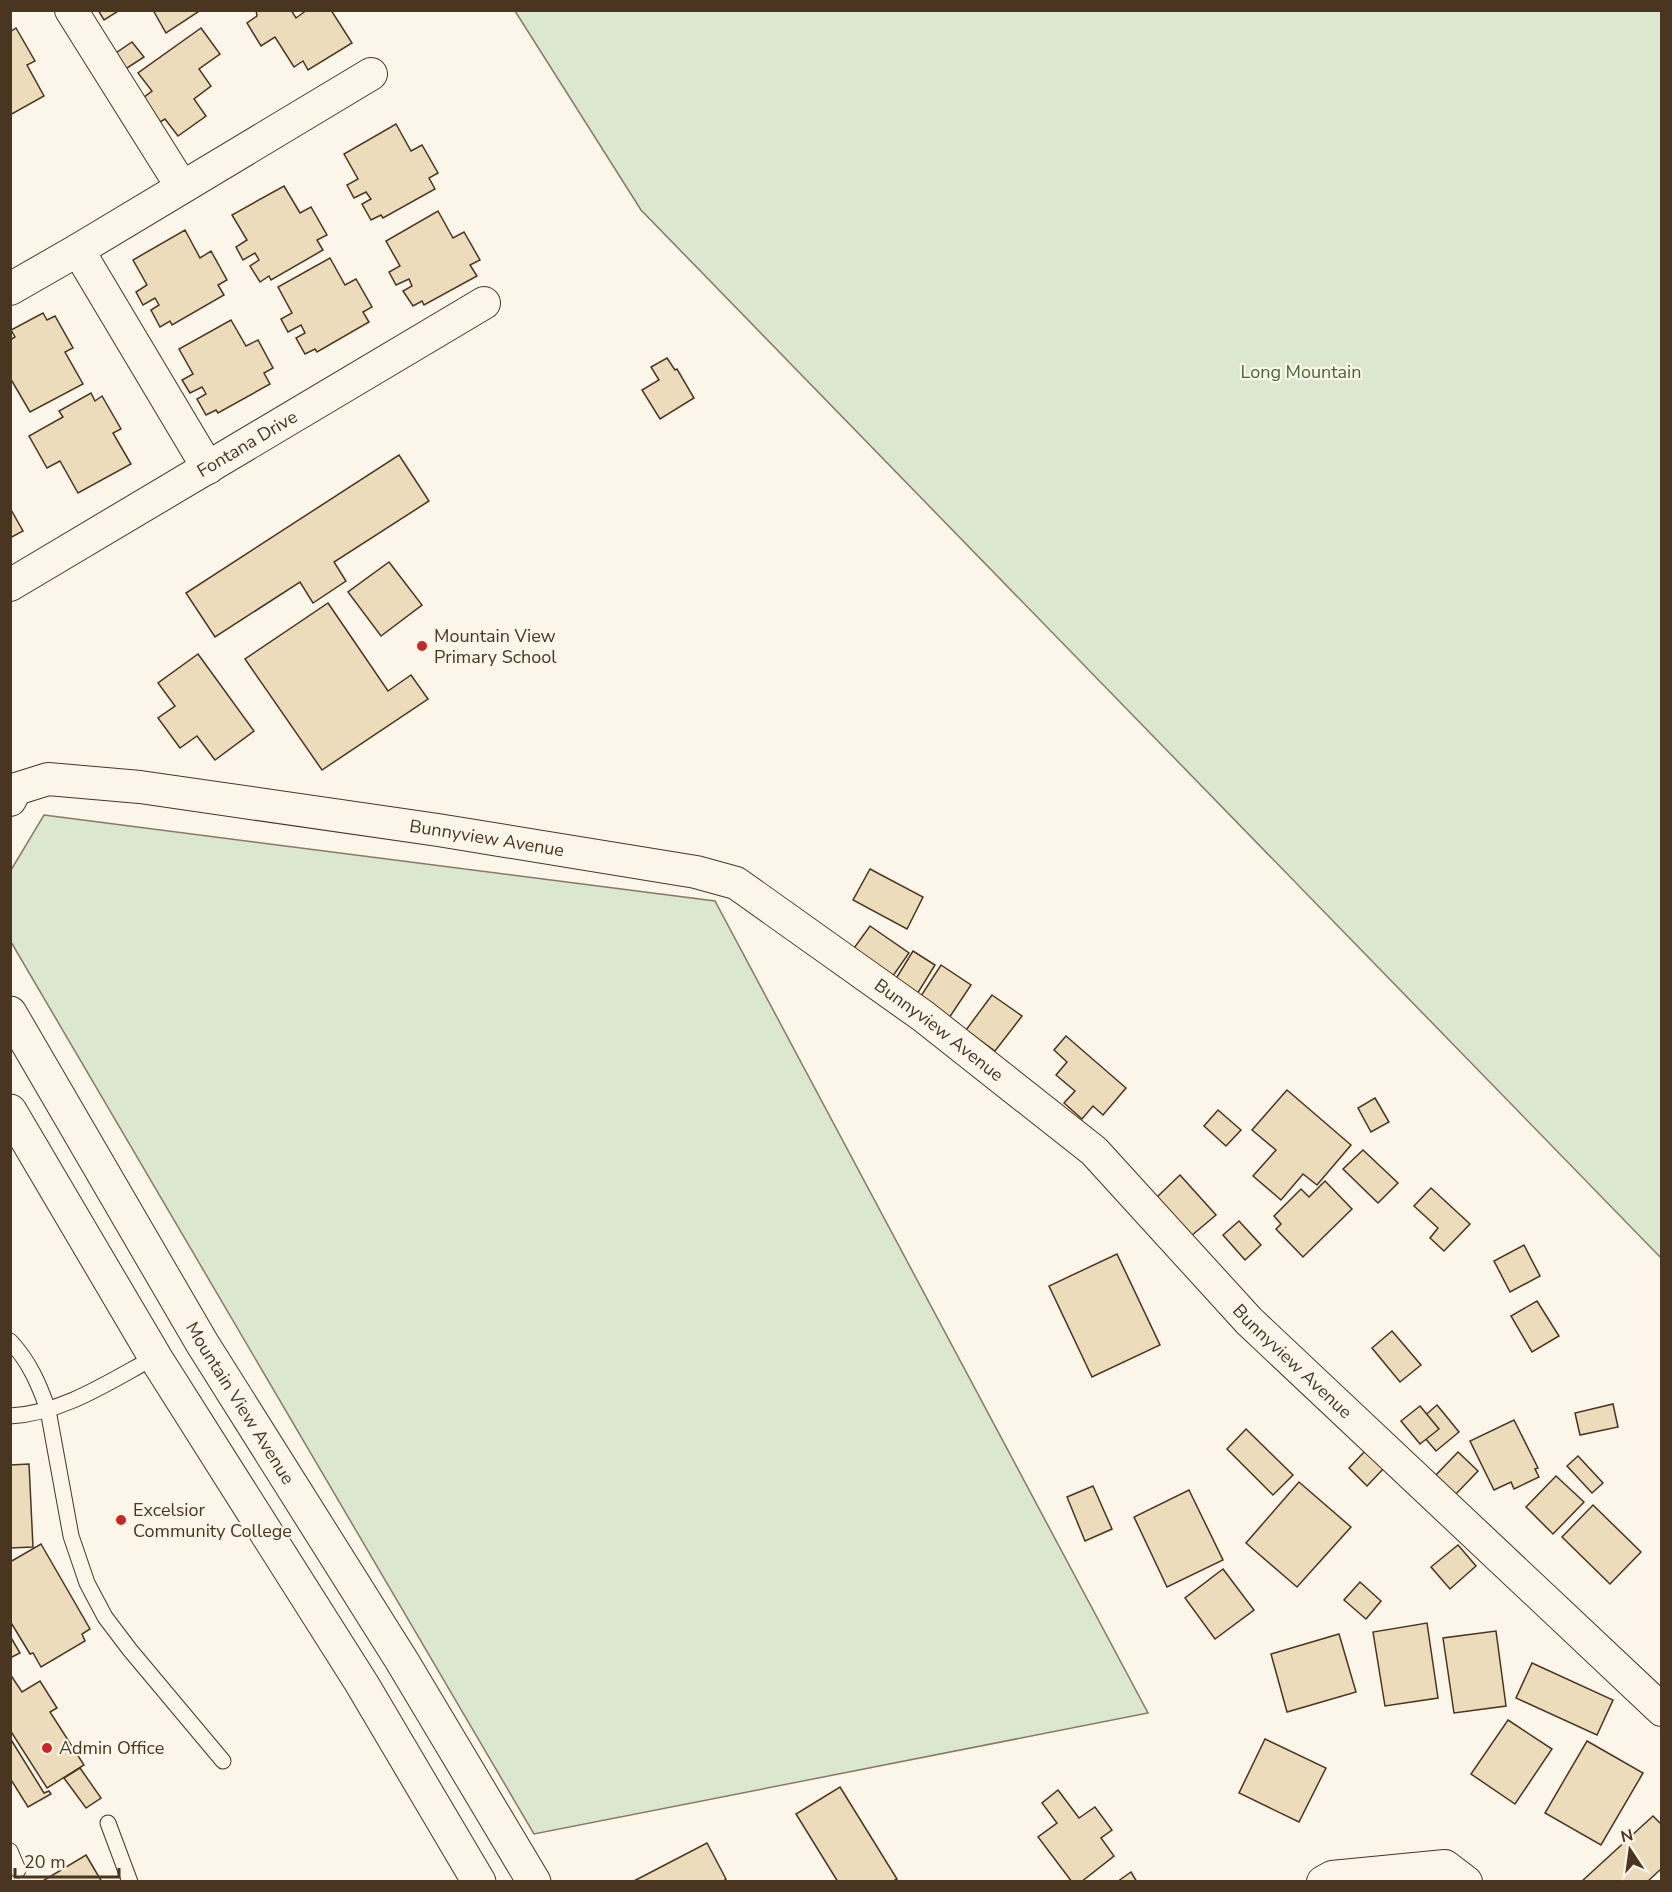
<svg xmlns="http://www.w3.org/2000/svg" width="1672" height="1892" viewBox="0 0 1672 1892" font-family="'Nunito Sans',sans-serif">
<rect width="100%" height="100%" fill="#fbf6e9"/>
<g fill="#dce7d0" stroke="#887966" stroke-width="1.5">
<polygon points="515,11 1661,11 1661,1258 641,210"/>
<polygon points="44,815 715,901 1148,1713 534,1834 11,942 11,870"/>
</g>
<g fill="#ecdcbc" stroke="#4a3520" stroke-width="1.5">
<polygon points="98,10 120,10 104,20"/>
<polygon points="153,10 201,10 166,33"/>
<polygon points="291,10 296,18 307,10 331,10 352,43 308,70 303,61 294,67 275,37 261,46 247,23 257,16 256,10"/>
<polygon points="16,28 35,61 27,65 44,96 10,115 10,32"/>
<polygon points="201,28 220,54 199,69 211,86 194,99 206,116 178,136 165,119 160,122 143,98 152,91 138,73"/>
<polygon points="132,42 144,57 124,70 113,55"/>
<polygon points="396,124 411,151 422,145 438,173 429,178 435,189 383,218 381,215 371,220 362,204 371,199 366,192 354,198 347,185 358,179 344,154"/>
<polygon points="284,186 300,213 311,207 327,235 317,240 323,250 271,280 269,276 260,282 250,266 259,260 255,253 243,260 236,247 247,240 232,215"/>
<polygon points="438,211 453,238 464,232 480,260 470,265 477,276 424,305 422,301 413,306 403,291 412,286 409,279 396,285 389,272 400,266 386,241"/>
<polygon points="185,230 200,258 211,251 227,280 218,285 224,295 172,325 170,321 160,327 151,310 159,305 155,298 143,305 136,292 147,285 133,260"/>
<polygon points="330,258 345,285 356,279 372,307 363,312 369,322 317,352 315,349 305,354 296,338 305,333 301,325 288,332 281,319 292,313 278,287"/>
<polygon points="43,313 47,320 55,316 73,348 65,352 83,384 30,412 12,381 10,382 10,340 15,337 11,330"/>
<polygon points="231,320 246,346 258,340 273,368 264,373 270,384 218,413 216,410 206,415 197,399 206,394 202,387 190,393 182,380 193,374 179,349"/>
<polygon points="667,358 675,370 677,369 694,398 660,419 642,390 659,380 651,367"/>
<polygon points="91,393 95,401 102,396 121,429 113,433 131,464 78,493 60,461 47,468 29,436 63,417 59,411"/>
<polygon points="399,455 429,501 334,562 346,581 313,603 300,582 215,637 186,593"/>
<polygon points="10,508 23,531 10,538"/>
<polygon points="389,562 422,605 381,636 348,592"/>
<polygon points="328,603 388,691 411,675 428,699 322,770 245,659"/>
<polygon points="198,654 254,731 215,760 197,736 180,748 158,718 175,706 158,683"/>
<polygon points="870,869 923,897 907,929 853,900"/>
<polygon points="870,926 909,953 888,983 849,955"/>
<polygon points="913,951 935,965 911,1004 889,990"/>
<polygon points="941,965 971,985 949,1018 919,999"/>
<polygon points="992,995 1022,1016 995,1051 966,1030"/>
<polygon points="1066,1036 1126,1088 1103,1115 1093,1106 1082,1119 1064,1103 1075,1091 1056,1075 1067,1062 1054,1050"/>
<polygon points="1287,1090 1351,1145 1317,1185 1303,1174 1281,1200 1253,1176 1276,1150 1252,1130"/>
<polygon points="1375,1098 1389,1122 1371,1132 1358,1108"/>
<polygon points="1218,1110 1241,1130 1226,1146 1204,1126"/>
<polygon points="1363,1150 1398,1183 1378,1203 1343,1169"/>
<polygon points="1180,1175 1216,1215 1191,1236 1157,1197"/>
<polygon points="1325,1181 1352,1209 1303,1257 1276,1229 1281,1224 1274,1216 1301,1189 1309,1197"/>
<polygon points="1431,1188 1470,1224 1444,1251 1430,1238 1438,1228 1414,1206"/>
<polygon points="1239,1221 1261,1245 1245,1260 1223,1235"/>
<polygon points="1524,1245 1540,1276 1510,1292 1494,1261"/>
<polygon points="1117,1254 1160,1345 1092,1377 1049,1286"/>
<polygon points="1537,1301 1559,1336 1532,1352 1511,1316"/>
<polygon points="1392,1331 1421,1365 1400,1382 1372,1348"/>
<polygon points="1613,1404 1618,1427 1580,1435 1575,1413"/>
<polygon points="1437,1405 1459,1432 1436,1451 1414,1425"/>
<polygon points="1420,1406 1439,1429 1420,1444 1401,1421"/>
<polygon points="1514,1420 1538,1468 1535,1469 1539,1477 1514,1489 1511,1482 1494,1490 1470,1441"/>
<polygon points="1246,1429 1293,1475 1273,1495 1227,1449"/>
<polygon points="1366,1450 1385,1467 1367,1486 1349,1468"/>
<polygon points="1458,1452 1478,1471 1454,1496 1434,1477"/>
<polygon points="1578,1456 1603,1483 1592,1493 1567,1466"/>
<polygon points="29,1464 33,1547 10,1548 10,1465"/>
<polygon points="1556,1476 1584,1502 1553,1534 1526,1507"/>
<polygon points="1299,1482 1351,1527 1297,1587 1246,1543"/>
<polygon points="1093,1486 1112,1529 1085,1541 1067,1497"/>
<polygon points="1189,1490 1223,1560 1167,1587 1134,1517"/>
<polygon points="1593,1505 1641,1552 1610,1584 1562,1537"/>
<polygon points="41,1544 90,1629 82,1634 85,1641 41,1667 33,1653 30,1654 10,1621 10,1562"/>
<polygon points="1458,1545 1476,1566 1450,1589 1431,1567"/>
<polygon points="1223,1569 1254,1610 1215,1639 1185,1598"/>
<polygon points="1360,1582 1381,1601 1366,1619 1344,1600"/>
<polygon points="1427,1623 1438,1698 1385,1706 1373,1632"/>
<polygon points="1496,1631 1506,1706 1454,1713 1443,1638"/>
<polygon points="1339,1634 1356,1692 1287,1712 1271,1654"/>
<polygon points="10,1636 20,1653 10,1658"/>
<polygon points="1532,1663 1613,1700 1597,1735 1516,1698"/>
<polygon points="10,1674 22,1692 40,1681 57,1708 50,1712 84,1765 47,1788 10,1730"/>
<polygon points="1508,1720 1552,1749 1515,1804 1471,1774"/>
<polygon points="10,1738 44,1793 49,1791 51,1794 28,1807 10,1778"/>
<polygon points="1265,1739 1326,1768 1299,1822 1239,1793"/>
<polygon points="1587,1741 1643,1773 1601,1845 1545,1813"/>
<polygon points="80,1768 101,1798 86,1808 64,1778"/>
<polygon points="840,1787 897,1879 892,1882 838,1882 796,1814"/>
<polygon points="1058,1790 1079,1818 1095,1807 1112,1830 1101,1838 1114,1856 1081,1882 1072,1882 1038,1837 1057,1823 1042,1803"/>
<polygon points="1653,1816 1662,1825 1662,1868 1647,1882 1581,1882"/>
<polygon points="707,1843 726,1879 722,1882 632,1882"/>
<polygon points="86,1855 102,1882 41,1882"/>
<polygon points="1131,1872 1137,1882 1117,1882"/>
</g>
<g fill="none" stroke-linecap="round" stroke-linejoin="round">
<g stroke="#4a3520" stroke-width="17">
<g id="service">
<path d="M10 1341C29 1361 39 1384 48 1410L71 1536 87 1583 105 1617 130 1650 223 1761"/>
<path d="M10 1416C64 1413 110 1381 155 1357"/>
<polyline points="108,1823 130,1882"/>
<polyline points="10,1851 18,1870"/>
</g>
</g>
<g stroke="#4a3520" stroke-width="34">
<g id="minor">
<polyline points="71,10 182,187"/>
<polyline points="78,250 208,468"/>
<polyline points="10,289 78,250 371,74"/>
<path id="s1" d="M10 585 484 303"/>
<path id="s2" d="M10 800 16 789 48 779 140 787 438 830 696 872 736 883 923 1016 1094 1151 1249 1321 1662 1710"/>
<polyline points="1323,1882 1332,1877 1445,1866 1466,1882"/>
</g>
</g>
<g stroke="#4a3520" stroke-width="35">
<g id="secondary">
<path id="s3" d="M10 1013 202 1343 402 1661 534 1882"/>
<polyline points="10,1111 155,1357 362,1684 479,1882"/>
</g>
</g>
<use href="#service" stroke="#fbf6e9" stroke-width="15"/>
<use href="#minor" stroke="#fbf6e9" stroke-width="32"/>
<use href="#secondary" stroke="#fbf6e9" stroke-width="33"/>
</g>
<g fill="#c62828" stroke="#fbf6e9" stroke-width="2">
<circle cx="422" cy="646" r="6"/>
<circle cx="121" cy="1520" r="6"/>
<circle cx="47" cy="1748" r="6"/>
</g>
<g text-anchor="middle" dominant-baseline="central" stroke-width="4.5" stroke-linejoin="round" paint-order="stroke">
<g font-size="18" fill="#436837" stroke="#fbf6e9">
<text x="1301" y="372">Long Mountain</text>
</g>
<g font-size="18" fill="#4a3520" stroke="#fbf6e9">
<text stroke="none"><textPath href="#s1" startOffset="276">Fontana Drive</textPath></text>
<text stroke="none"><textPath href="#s2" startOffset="489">Bunnyview Avenue</textPath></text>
<text stroke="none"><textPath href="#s2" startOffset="993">Bunnyview Avenue</textPath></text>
<text stroke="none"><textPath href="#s2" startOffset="1479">Bunnyview Avenue</textPath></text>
<text stroke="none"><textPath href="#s3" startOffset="453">Mountain View Avenue</textPath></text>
</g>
<g font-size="18" fill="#4a3520" stroke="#fbf6e9" text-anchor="start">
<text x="434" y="636">Mountain View<tspan x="434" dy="21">Primary School</tspan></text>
<text x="133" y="1510">Excelsior<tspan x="133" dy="21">Community College</tspan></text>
<text x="59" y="1748">Admin Office</text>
</g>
</g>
<rect width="1672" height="1892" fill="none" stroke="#4a3520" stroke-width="24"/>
<g transform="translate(1630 1850) rotate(347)" stroke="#fbf6e9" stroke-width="4.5" paint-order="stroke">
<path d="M0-4.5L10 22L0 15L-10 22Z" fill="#4a3520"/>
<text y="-9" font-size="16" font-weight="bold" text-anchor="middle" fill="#4a3520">N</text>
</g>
<path d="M15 1868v9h104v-9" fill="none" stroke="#4a3520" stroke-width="3"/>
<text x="24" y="1868" font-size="18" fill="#4a3520" stroke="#fbf6e9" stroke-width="4.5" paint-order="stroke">20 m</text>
</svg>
